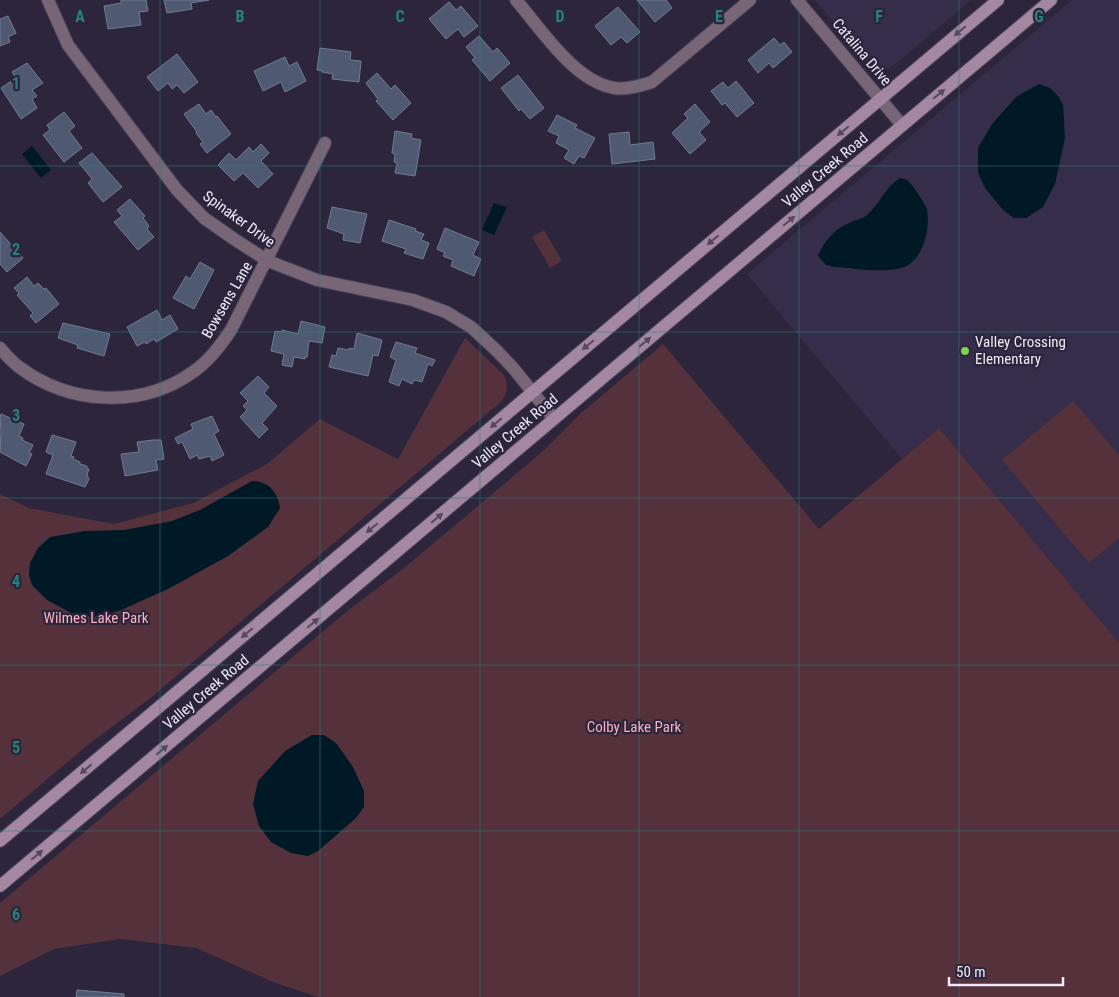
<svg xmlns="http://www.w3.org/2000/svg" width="1119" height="997" viewBox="0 0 1119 997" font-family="'Roboto Condensed',sans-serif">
<rect width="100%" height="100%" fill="#2c253b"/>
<g fill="#362d4a">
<polygon points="815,0 971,0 898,62 888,68 880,70 872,68 868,64"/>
<polygon points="1072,0 1119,0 1119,643 939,428 902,459 747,274"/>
</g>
<g fill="#55313b">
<polygon points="544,230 562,261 550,268 532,237"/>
<path d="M465 338 503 374C509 384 508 392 502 401L148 700 89 744 0 819V494L29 508 114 524 193 503 267 464 320 419 398 459Z"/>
<polygon points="663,344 819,529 939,428 1119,643 1119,997 318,997 273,982 196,948 120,939 54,949 0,976 0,903 346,612 404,568 542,452 580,414"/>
<polygon points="1073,401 1119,455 1119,538 1089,563 1002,460"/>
</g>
<g fill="#001927">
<polygon points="1039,84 1050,88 1058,96 1063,105 1065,138 1055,184 1043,207 1026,218 1014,218 1003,210 985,188 978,173 978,148 992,124 1016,97"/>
<polygon points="32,146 51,170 41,178 22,154"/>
<path d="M900 178C902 179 905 179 907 180 911 182 926 205 927 209 930 228 925 254 908 265 892 275 854 268 835 267L826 265 818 256C824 241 835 229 849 223 855 220 863 219 867 215 880 204 885 187 900 178Z"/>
<polygon points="494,203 507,207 494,235 482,230"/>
<path d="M252 481C268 481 278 492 280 508L268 527 228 556 168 589 119 611 94 617 71 613 47 600 32 585 29 575 30 563 38 548 50 537 85 531 124 530 172 521 200 510Z"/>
<polygon points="312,735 324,735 336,743 353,767 364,791 364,807 356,818 318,851 308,856 291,853 271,842 259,826 253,804 258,781 285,751"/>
</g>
<g fill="#4f5a72" stroke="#707c95">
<polygon points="121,0 146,0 148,11 139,12 141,25 108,29 104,6 121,3"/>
<polygon points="164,0 209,0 191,3 192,9 167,13"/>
<polygon points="637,0 666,0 672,8 655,22"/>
<polygon points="449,2 456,10 461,6 478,26 464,37 458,29 446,39 429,19"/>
<polygon points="618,7 640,32 627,43 621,37 611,45 595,26"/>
<polygon points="8,16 16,33 8,37 10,42 0,46 0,19"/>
<polygon points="479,36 493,52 497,48 510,63 490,81 472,60 475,58 466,47"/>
<polygon points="774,38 780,45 784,42 792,52 773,68 769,63 758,73 748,60"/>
<polygon points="320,48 351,52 350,60 361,61 359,82 332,79 333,74 322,72 323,71 317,70"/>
<polygon points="177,54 198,82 184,93 177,85 172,89 168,83 158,91 147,77"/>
<polygon points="285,57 289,66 297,62 306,81 285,92 281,82 263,91 254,71"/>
<polygon points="27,63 43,83 32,90 37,96 32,99 37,108 21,119 1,88 16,78 12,72"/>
<polygon points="377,73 391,89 395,85 411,103 393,120 376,101 378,99 366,83"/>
<polygon points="518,75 544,108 530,119 521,109 519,111 501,88"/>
<polygon points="736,81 754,103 737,117 725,103 722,105 711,91 723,82 728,88"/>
<polygon points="199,104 206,114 211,110 216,117 217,116 231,134 207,153 200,144 203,142 196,133 197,132 184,114"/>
<polygon points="695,104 710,122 699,132 706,140 690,154 672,133 688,118 684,114"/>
<polygon points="64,112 75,126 69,131 82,148 64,162 43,135 50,130 47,125"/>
<polygon points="557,115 577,125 575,128 595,138 584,158 579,156 574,164 564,158 569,150 556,143 559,136 548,131"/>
<polygon points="395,131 412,134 411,138 421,140 415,176 395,173 397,163 394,162 395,154 392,153"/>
<polygon points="629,132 630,145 653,142 655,159 612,164 609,134"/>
<polygon points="261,144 269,153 261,161 273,174 258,188 243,173 234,181 218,165 229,153 236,160 249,147 253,152"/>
<polygon points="92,153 122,187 103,202 88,183 92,179 79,163"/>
<polygon points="130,199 145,216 143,218 149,226 147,229 154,237 138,250 114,222 122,216 117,210"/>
<polygon points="332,207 367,214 360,243 343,240 344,234 327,228"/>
<polygon points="389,220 416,229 415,231 424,234 421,240 429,243 423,259 404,253 406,249 382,241"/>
<polygon points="445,228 479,242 473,255 481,259 474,276 451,266 453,260 443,256 445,253 437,249"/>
<polygon points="0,232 23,258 7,272 0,264"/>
<polygon points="200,262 214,270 194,309 173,298 186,276 190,279"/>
<polygon points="27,277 34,286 38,283 44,289 46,288 59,304 36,323 30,316 33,313 17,295 19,293 14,288"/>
<polygon points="157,310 162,320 170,315 178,329 156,342 154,339 146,344 145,342 137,346 127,327"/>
<polygon points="301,321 325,327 322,343 309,341 307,357 305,357 305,359 294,357 292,367 282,365 284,354 271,351 275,331 282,332 282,330 298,334"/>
<polygon points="63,323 110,334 104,356 77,348 78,345 58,338"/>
<polygon points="357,333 382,340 378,356 373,355 368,376 329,367 332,355 336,356 338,348 349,350 349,348 354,349"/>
<polygon points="396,342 417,348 415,353 435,360 432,366 428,364 422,382 414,380 412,384 402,379 399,386 389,382 396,360 390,357"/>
<polygon points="258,376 269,387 264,393 277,406 262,423 268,429 259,438 240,417 247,410 243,406 248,401 240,393"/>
<polygon points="1,414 24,424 19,436 23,438 22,440 33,445 29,453 32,454 26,466 0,452 1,432 0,417"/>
<polygon points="212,416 219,431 214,434 224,455 212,461 210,456 199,459 197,455 190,459 182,442 178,444 175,438 193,429 191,424"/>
<polygon points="52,435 76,442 71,456 74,457 73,459 80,462 80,464 87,466 87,469 89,469 87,475 89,479 85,487 46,474 53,455 46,452"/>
<polygon points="153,440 161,440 164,459 156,460 158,470 125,476 121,454 139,452 137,442"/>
<polygon points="77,990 124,994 124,997 76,997"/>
</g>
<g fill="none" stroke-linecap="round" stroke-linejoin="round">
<g stroke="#474156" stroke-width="14">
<g id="street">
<polyline points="48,0 68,45 177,190 204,218 234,239 268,261 317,280 413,300 446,312 471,327 497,351 514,369 554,419"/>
<path d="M516 0C542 30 574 81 614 88 626 90 640 86 652 82L750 0"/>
<polyline points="797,0 902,125"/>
<path d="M0 348C6 355 12 362 19 367 70 405 141 409 193 372 209 361 220 346 231 330L325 143"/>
</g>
</g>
<g stroke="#474156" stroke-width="14">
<g id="secondary">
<polyline points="0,841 998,0"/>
<polyline points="0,886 1051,0"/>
</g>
</g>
<use href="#street" stroke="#786576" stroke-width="12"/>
<use href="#secondary" stroke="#a487a1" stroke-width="12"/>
</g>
<defs><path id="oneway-solid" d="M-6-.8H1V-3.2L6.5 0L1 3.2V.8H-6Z" transform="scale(1.25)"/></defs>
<g fill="#56475f">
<use href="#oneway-solid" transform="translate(960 31) rotate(140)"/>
<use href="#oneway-solid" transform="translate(939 94) rotate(-40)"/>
<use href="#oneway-solid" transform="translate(843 131) rotate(140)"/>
<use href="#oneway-solid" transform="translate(789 221) rotate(-40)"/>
<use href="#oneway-solid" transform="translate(713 240) rotate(140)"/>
<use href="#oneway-solid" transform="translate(645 342) rotate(-40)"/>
<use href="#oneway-solid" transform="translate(588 345) rotate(140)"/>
<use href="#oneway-solid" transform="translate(496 423) rotate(140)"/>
<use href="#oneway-solid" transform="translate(437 518) rotate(-40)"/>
<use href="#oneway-solid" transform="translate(372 528) rotate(140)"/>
<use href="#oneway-solid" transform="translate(313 623) rotate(-40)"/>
<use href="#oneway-solid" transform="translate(247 633) rotate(140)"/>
<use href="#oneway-solid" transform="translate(162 750) rotate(-40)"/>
<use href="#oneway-solid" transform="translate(86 769) rotate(140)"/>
<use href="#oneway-solid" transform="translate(37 855) rotate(-40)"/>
</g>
<path fill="none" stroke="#25827c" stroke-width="1" stroke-opacity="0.55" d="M160 0V997M320 0V997M480 0V997M639 0V997M799 0V997M959 0V997M0 166H1119M0 332H1119M0 498H1119M0 665H1119M0 831H1119"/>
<circle fill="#84cf4d" stroke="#2c253b" stroke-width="2" cx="965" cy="351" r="5"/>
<g text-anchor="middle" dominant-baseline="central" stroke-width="4.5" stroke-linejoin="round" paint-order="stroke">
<g font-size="15" fill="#eeeaf9" stroke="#2c253b">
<text transform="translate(862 52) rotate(50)">Catalina Drive</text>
<text transform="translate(825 170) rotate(-40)">Valley Creek Road</text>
<text transform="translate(239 219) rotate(36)">Spinaker Drive</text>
<text transform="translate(227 300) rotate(-60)">Bowsens Lane</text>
<text transform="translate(515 431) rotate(-40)">Valley Creek Road</text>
<text transform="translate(206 692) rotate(-40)">Valley Creek Road</text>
</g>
<g font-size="15" fill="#eeeaf9" stroke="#2c253b" text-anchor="start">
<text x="975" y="342">Valley Crossing<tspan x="975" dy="17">Elementary</tspan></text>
</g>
<g font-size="15" fill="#f7b1c3" stroke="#2c253b">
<text x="96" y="618">Wilmes Lake Park</text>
<text x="634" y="727">Colby Lake Park</text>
</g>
</g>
<g font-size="16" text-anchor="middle" font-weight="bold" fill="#25827c" stroke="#2c253b" stroke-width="4.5" stroke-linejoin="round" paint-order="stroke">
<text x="80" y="22">A</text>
<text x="240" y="22">B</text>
<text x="400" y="22">C</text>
<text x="560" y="22">D</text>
<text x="719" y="22">E</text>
<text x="879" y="22">F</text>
<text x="1039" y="22">G</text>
<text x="16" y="89">1</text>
<text x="16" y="255">2</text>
<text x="16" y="421">3</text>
<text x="16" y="587">4</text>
<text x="16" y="753">5</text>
<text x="16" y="920">6</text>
</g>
<path d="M949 977v8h114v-8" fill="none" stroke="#eeeaf9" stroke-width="2.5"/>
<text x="956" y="977" font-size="15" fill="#eeeaf9" stroke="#2c253b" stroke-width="4" paint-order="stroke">50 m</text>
</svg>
